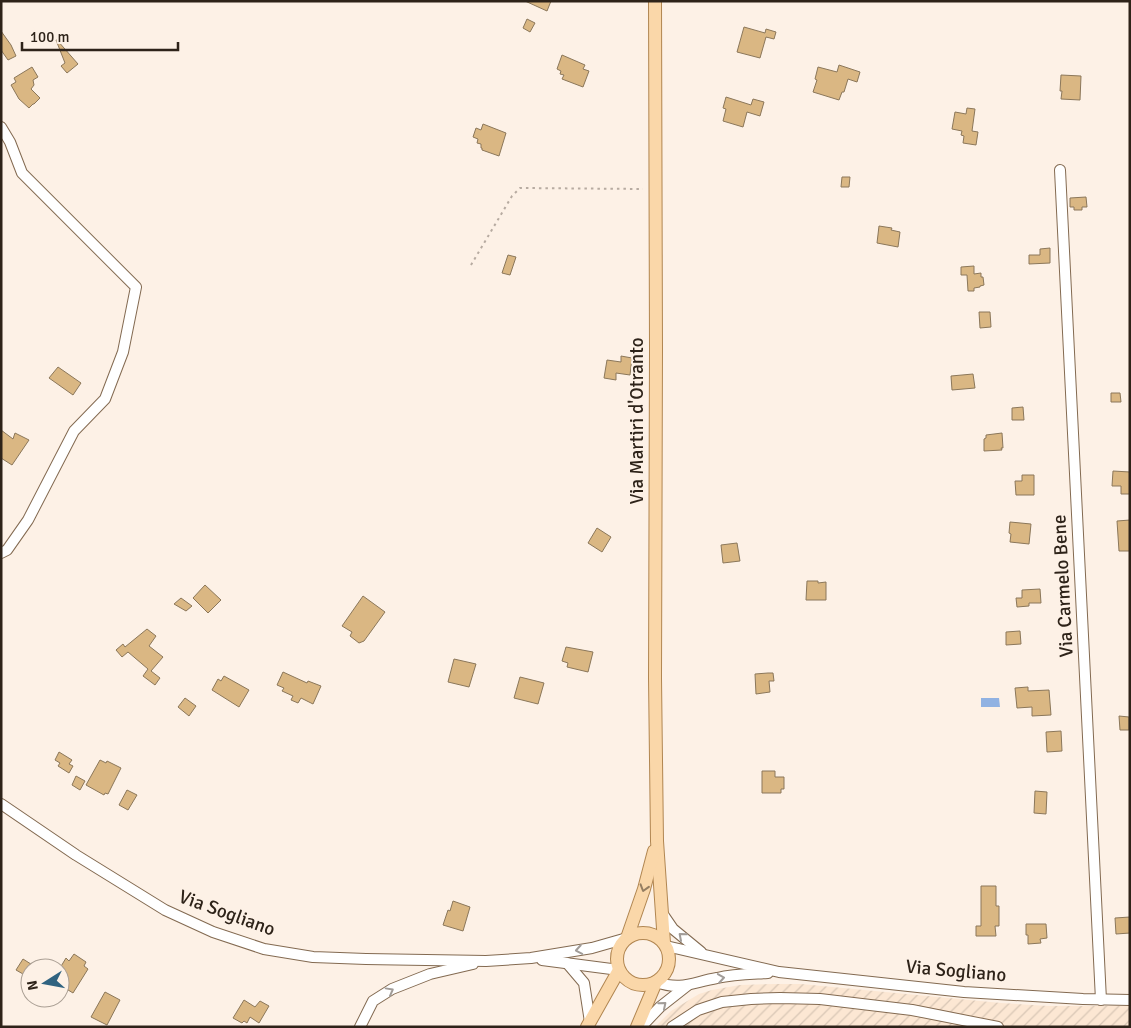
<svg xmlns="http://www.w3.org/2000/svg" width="1131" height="1028" viewBox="0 0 1131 1028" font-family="Signika,sans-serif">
<defs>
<pattern id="industrial-furrows" width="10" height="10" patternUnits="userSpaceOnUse" patternTransform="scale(1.25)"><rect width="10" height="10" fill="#fce7d3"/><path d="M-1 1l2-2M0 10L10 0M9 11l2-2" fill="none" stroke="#d8c6b5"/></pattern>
</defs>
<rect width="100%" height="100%" fill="#fdf1e6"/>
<polygon fill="url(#industrial-furrows)" points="775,984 801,984 1001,1003 1048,1006 1130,1006 1130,1027 655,1027 671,1011 699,994 712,990 740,985"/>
<polygon fill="#91b2e2" points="981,698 999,698 1000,707 981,707"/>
<g fill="#dab783" stroke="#8b775a">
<polygon points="525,1 551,1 547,11"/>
<polygon points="527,19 535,23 530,32 523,28"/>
<polygon points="744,27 765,33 766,29 776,32 774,39 766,37 760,58 737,52"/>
<polygon points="1,31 11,45 16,56 8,60 1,50"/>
<polygon points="56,40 57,40 78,64 67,73 61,66 65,63"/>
<polygon points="562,55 585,65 583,69 589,71 583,87 562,79 564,75 560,74 561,71 557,69"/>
<polygon points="839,65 860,72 857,82 848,79 844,92 842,92 839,100 813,92 817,80 815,79 818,67 837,72"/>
<polygon points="32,67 38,77 33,80 34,85 31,89 40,98 34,104 33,104 29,108 19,99 11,85 16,82 14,78"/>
<polygon points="1061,75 1081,76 1080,100 1061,99 1062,91 1060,91"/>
<polygon points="726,97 751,105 753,99 764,102 760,116 747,112 743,127 723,121 726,109 723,108"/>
<polygon points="967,108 975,109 972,131 978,132 976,145 963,143 964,136 961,135 962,131 952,129 955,112 966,114"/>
<polygon points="483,124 506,133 499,156 482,150 482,148 481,148 481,144 477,143 478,139 473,137 476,128 481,130"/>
<polygon points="842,177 850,177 849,187 841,187"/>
<polygon points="1086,197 1087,207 1082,207 1082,210 1074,210 1074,207 1070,207 1070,198"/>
<polygon points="879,226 892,228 891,230 900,232 898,247 877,243"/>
<polygon points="1050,248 1050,263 1029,264 1029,255 1040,255 1040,249"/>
<polygon points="508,255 516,257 510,275 502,273"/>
<polygon points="974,266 974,274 981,273 981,277 983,277 984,285 980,286 980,287 974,288 974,291 968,291 967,275 961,275 961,267"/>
<polygon points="979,312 990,312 991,327 980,328"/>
<polygon points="621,356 632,358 630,375 616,373 616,380 604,378 607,360 621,362"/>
<polygon points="58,367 81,383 73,395 49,378"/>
<polygon points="973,374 975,388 952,390 951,376"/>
<polygon points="1111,393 1120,393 1121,402 1111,402"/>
<polygon points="1023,407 1024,420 1012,420 1012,408"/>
<polygon points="1,430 13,439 15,433 29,440 12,465 1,458"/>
<polygon points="1002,433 1003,448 1001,448 1002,450 984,451 984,439 986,438 986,435"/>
<polygon points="1113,471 1130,472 1130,494 1121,494 1121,486 1112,486"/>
<polygon points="1022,475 1034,475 1034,495 1016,495 1015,481 1022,481"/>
<polygon points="1130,520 1130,551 1119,551 1117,521"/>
<polygon points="1010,522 1031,524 1029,544 1010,542 1011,534 1009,533"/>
<polygon points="597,528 611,537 602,552 588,543"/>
<polygon points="737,543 740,561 723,563 721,545"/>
<polygon points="807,581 818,581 818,583 826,582 826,600 806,600"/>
<polygon points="205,585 221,600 208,613 193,598"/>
<polygon points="1040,589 1041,603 1029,603 1029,606 1017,607 1016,598 1022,598 1022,590"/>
<polygon points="363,596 385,612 364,641 359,643 350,636 352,632 342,626"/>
<polygon points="181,598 192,606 186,611 174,604"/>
<polygon points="147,629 156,636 149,646 163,657 151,671 160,678 155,685 143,676 148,669 128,652 122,657 116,650 123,644 125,647"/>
<polygon points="1020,631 1021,644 1006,645 1006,632"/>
<polygon points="566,647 593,652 588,672 567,667 568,663 562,661"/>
<polygon points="454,659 476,664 469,687 448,682"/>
<polygon points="283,672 307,683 308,681 321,686 313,704 301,698 298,703 291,700 293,696 282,691 284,688 277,685"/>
<polygon points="768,673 773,673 774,681 769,681 770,692 756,694 755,674"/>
<polygon points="224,676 249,690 239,707 212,690 218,679 221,681"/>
<polygon points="520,677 544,683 538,704 514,698"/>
<polygon points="1028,687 1028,691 1049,690 1051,715 1032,716 1032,707 1017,708 1015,688"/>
<polygon points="185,698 196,706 189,716 178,707"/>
<polygon points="1119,716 1129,717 1129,730 1120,730"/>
<polygon points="1061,731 1062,751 1047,752 1046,732"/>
<polygon points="59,752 72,760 69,764 73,766 69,773 58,766 60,763 55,760"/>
<polygon points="100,760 106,763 107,761 121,768 108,794 105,793 104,795 86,785"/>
<polygon points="762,771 775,771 775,777 784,777 784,789 781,789 781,793 762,793"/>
<polygon points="76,776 85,781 80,790 72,785"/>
<polygon points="127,790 137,795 128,810 119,805"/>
<polygon points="1035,791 1047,792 1046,814 1034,813"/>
<polygon points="981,886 996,886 996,906 999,906 999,926 995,926 996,936 976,936 976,926 981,926"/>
<polygon points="453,901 470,907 463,931 443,925 448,910 450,911"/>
<polygon points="1130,917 1130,933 1116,934 1115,918"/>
<polygon points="1026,924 1046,924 1047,938 1040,939 1041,943 1028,944 1028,935 1026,935"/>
<polygon points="74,954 86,962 84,966 88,969 73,993 60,985 60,968 66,958 69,961"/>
<polygon points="23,959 34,966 33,968 30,968 30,978 16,970"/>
<polygon points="105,992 120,1000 107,1025 91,1017"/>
<polygon points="244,1000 255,1007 260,1001 269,1006 259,1023 250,1017 247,1023 244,1021 242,1023 233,1018"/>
</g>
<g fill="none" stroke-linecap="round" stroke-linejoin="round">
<g stroke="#836a51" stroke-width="12">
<g id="minor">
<polyline points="1,127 10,142 22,173 136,287 123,352 105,399 74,431 28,520 7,550 1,553"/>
<polyline points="1060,170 1101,1000"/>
<polyline points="1,804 76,855 165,910 213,932 264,949 313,957 366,959 486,961 531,958 592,948 627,938"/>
<polyline points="662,913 673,929 701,952"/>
<polyline points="666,946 779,972 964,992 1083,999 1130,1000"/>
<polyline points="542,960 619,970"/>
<polyline points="567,963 584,983 590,1022"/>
<path d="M656 982C682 991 693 982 717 978 734 974 751 974 768 973"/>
<polyline points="360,1027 373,1001 392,989 430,974 473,964"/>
<polyline points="641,1027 660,1007 688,985"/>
<polyline points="672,1027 698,1010 722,1002 751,999 780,998 820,999 912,1010 998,1027"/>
</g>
</g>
<g stroke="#b18651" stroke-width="14">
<g id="major">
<polyline points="655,1 656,349 655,678 657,841 664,943"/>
<circle cx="643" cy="959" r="26"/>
<polyline points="627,938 644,889 654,851"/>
<polyline points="587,1027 619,970"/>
<polyline points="637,1027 656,982"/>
</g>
</g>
<polyline stroke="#b7aba1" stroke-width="2" stroke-dasharray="2.5 4" stroke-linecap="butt" points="471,265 512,196 520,188 643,189"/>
<use href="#minor" stroke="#fff" stroke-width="10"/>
<use href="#major" stroke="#fad7a9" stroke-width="12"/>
</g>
<defs><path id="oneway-chevron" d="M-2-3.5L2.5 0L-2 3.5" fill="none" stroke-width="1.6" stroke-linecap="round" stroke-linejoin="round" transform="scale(1.25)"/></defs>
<use stroke="#947d61" href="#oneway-chevron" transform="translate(644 888) rotate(107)"/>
<g stroke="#a19c98">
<use href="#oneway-chevron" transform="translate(682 936) rotate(-139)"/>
<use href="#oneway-chevron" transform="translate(579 950) rotate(170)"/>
<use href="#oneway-chevron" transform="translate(721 978) rotate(-9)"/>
<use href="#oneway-chevron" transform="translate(390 991) rotate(-29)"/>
<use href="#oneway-chevron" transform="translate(663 1005) rotate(-40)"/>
</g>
<g text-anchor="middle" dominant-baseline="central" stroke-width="4" stroke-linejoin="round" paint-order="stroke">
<g font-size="19" fill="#2e2319" stroke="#fdf1e6">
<text transform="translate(637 421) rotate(-90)">Via Martiri d'Otranto</text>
<text transform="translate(1063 586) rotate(-93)">Via Carmelo Bene</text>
<text transform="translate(227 913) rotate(20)">Via Sogliano</text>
<text transform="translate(956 971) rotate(5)">Via Sogliano</text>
</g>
</g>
<rect width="1131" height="1028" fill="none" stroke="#2e2319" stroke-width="5"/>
<g transform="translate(45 983) rotate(259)"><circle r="24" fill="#fdf1e6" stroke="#aa9f94"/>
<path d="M0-4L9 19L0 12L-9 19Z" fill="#306380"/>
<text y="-8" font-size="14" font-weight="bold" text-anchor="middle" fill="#2e2319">N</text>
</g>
<path d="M22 42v8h156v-8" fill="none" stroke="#2e2319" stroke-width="2.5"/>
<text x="30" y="42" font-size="15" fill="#2e2319" stroke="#fdf1e6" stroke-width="4" paint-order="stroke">100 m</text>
</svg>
